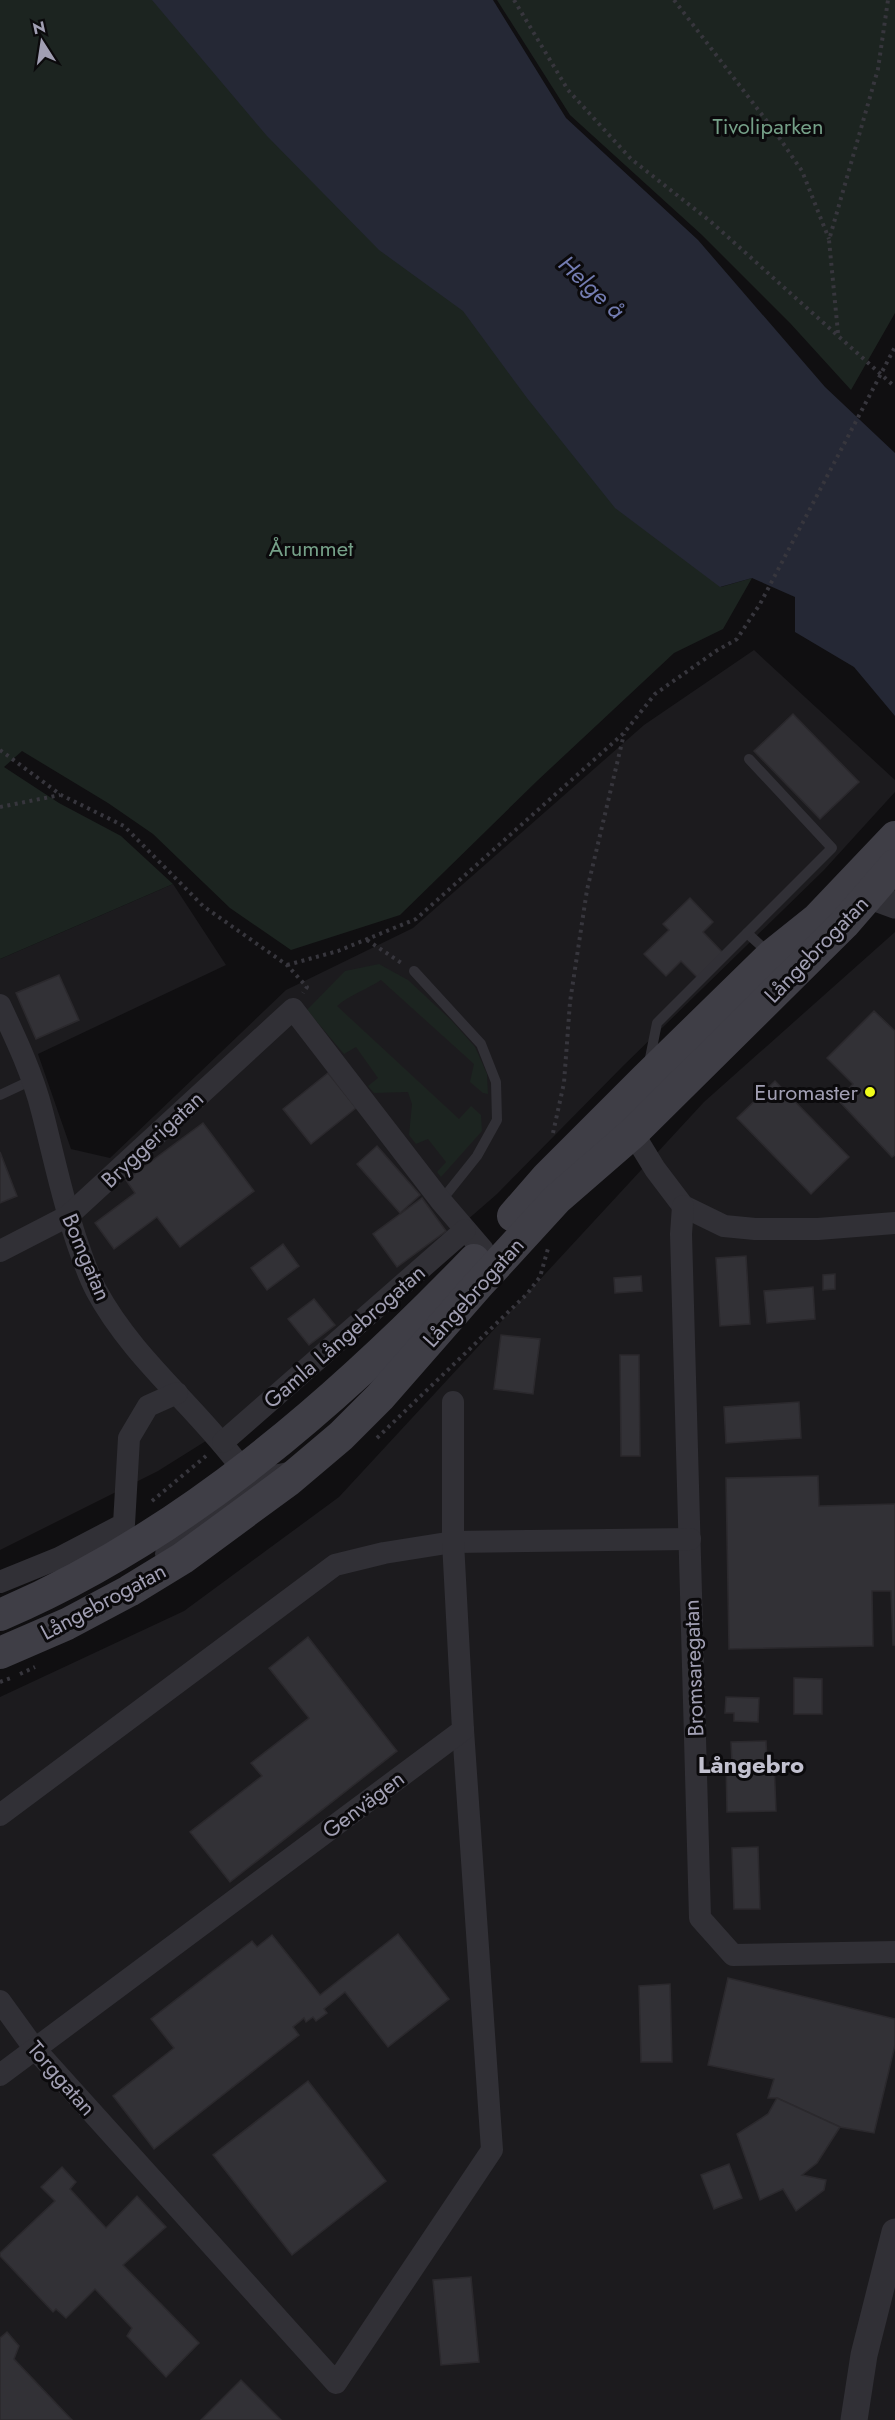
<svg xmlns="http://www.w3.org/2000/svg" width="895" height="2420" viewBox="0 0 895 2420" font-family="Jost,sans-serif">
<rect width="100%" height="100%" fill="#100f11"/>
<g fill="#1c1b1e">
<polygon points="754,650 895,780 895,792 824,870 623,1066 497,1194 233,1424 158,1471 0,1550 0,959 173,884 226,965 38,1054 71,1149 110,1158 286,990 413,928 644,725"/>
<polygon points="895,932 895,2420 0,2420 0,1697 184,1611 339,1497 704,1102"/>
</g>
<g fill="#1c2420">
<polygon points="0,0 266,0 721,587 752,578 723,629 674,653 537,781 400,915 291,950 230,908 153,834 108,803 22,751 4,767 59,803 121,836 173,884 0,959"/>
<polygon points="497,0 895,0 895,313 851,390 790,323 702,235 570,115"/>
<path d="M379 964 408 980 452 1021 475 1047 487 1074 488 1094 483 1093 470 1082 474 1064 381 980C366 990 351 994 337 1006L459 1119 471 1106 481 1115 482 1131 441 1177 437 1172 446 1162 428 1139 416 1144 409 1135 412 1104 408 1092 374 1093 368 1086 378 1078 356 1047 344 1054 307 1010 345 971Z"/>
</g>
<polygon fill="#252835" points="152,0 493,0 566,118 698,240 825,387 895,453 895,716 854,667 795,632 795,597 752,578 720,587 615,508 527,398 463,311 379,250 267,136"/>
<g fill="#323136" stroke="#2b292d" stroke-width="1.5">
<polygon points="793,714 859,782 820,819 754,751"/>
<polygon points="690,898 713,922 703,932 724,954 698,978 681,961 666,976 644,954 669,930 663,924"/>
<polygon points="59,975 79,1020 36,1039 16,993"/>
<polygon points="874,1011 895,1031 895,1155 892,1157 838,1100 853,1084 827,1058"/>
<polygon points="328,1073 356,1108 311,1144 283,1109"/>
<polygon points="775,1081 849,1157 811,1194 737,1118"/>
<polygon points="203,1123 254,1191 180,1247 157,1217 114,1249 95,1223 135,1193 126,1180"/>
<polygon points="377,1146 420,1195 400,1213 357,1164"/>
<polygon points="0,1152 17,1196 0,1203"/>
<polygon points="422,1198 446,1231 397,1267 373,1234"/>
<polygon points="283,1244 299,1266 267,1290 251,1268"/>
<polygon points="746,1256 750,1324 720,1326 716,1258"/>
<polygon points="835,1274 835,1289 823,1290 823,1275"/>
<polygon points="641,1276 642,1291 615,1293 614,1278"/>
<polygon points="813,1287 815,1319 767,1323 764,1291"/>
<polygon points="314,1299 335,1325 309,1345 288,1319"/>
<polygon points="501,1335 540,1339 533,1394 494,1389"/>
<polygon points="620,1355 639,1355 640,1456 621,1456"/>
<polygon points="799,1402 801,1438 726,1443 724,1407"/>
<polygon points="818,1476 819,1506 895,1504 895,1645 893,1645 891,1591 872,1591 873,1646 729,1649 726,1478"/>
<polygon points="308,1637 397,1751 230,1882 190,1832 262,1776 251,1763 309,1718 269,1668"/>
<polygon points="794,1678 822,1679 822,1714 794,1714"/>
<polygon points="726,1697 759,1698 758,1722 734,1721 734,1713 725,1713"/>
<polygon points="766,1741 767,1761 774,1761 776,1811 727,1812 726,1763 732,1763 731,1742"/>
<polygon points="758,1847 760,1909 734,1909 732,1848"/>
<polygon points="398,1934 449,1999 388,2047 345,1992 324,2009 327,2013 316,2021 313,2017 306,2022 304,2018 293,2027 299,2035 154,2149 113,2096 174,2048 151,2019 252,1941 257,1947 272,1935 320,1995"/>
<polygon points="728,1978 895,2019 895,2045 874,2133 840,2127 777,2098 768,2098 774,2079 708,2065"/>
<polygon points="670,1984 672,2062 641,2062 639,1986"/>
<polygon points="308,2081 386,2181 292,2255 213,2155"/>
<polygon points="777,2098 840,2127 817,2163 802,2175 826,2180 824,2190 796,2211 783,2189 760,2200 737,2134 768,2114"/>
<polygon points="729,2164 742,2198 714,2209 701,2175"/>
<polygon points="62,2167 76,2182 70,2189 106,2228 137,2196 166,2227 123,2265 199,2343 166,2377 127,2336 132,2328 95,2289 66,2318 56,2309 53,2312 0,2256 0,2253 55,2201 41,2187"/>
<polygon points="471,2277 479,2362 441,2365 433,2280"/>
<polygon points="7,2332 19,2346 14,2359 72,2420 0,2420 0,2338"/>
<polygon points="241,2380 281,2420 201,2420"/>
</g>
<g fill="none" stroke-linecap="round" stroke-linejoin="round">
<g stroke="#37363d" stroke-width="4" stroke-dasharray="3 4.5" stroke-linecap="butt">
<polyline points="514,0 568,90 631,159 710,221 895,387"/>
<polyline points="674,0 776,133 802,171 829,239"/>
<polyline points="838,333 829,240 878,69 888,0"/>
<polyline points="0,750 61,795 124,826 203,906 287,965 307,987 303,993"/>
<polyline points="0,807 60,795"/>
<polyline points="367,940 403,964"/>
<polyline points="287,965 338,951 416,919 624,733 655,694 716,651 737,639 760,604 895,347"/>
<polyline points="553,1133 564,1083 570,1002 587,890 624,734"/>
<polyline points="377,1438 527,1294 540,1277 549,1245"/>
<polyline points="152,1501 206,1456"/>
<polyline points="20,1674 35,1667"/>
<polyline points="0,1682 11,1678"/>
</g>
<g stroke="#313036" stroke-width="10">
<polyline points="747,933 769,953"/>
<polyline points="414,971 481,1044 496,1082 497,1120 477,1156 441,1201"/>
<polyline points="649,1063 657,1023 832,848 749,759"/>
<polyline points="0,1095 32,1080"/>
</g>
<g stroke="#313036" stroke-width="22">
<path d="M0 1005C16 1039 33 1075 42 1111 54 1157 63 1203 79 1248 84 1262 89 1277 96 1290 133 1359 198 1408 243 1470"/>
<polyline points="633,1119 633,1133 655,1169 683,1206 724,1226 755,1229 818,1229 895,1223"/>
<polyline points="683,1206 681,1234 700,1918 733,1955 895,1952"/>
<polyline points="0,1251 68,1216 293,1009 441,1201 483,1250"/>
<polyline points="223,1442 465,1230"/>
<path d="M166 1554C182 1539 240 1501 245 1484 246 1480 244 1474 243 1470 261 1479 277 1477 295 1471"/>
<polyline points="0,1582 59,1558 124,1524 129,1438 148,1406 177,1393"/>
<polyline points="0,1815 335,1565 384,1553 453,1542 690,1539"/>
<polyline points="0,2001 34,2048 336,2383 492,2150 463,1730"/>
<polyline points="0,2075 463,1730 453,1542 453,1402"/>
</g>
<g stroke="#313036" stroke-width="27">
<polyline points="850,896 876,898 895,905"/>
<polyline points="854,2420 864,2355 895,2232"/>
</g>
<g stroke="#3f3e46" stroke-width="32">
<polyline points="513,1216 547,1177 646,1078 772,955 817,919 895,837"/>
<path d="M0 1615C183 1537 337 1402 474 1260"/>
<polyline points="0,1653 67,1624 129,1591 183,1558 289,1480 341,1436 380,1397 479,1284 557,1199 633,1133 844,924 895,865"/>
</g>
</g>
<circle fill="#f1fd1b" stroke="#0b0a0c" stroke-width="2" cx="870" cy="1092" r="6"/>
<g text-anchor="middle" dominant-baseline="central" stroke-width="6" stroke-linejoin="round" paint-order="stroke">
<g font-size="22" fill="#75a088" stroke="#0b0a0c">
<text x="768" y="126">Tivoliparken</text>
<text x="311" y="548">Årummet</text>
</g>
<g font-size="22" fill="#a19fb3" stroke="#0b0a0c">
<text transform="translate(816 949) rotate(-46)">Långebrogatan</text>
<text transform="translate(152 1139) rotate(-43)">Bryggerigatan</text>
<text transform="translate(87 1257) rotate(67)">Bomgatan</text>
<text transform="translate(473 1292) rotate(-48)">Långebrogatan</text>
<text transform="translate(344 1336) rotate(-41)">Gamla Långebrogatan</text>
<text transform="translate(103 1601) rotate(-28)">Långebrogatan</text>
<text transform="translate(693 1668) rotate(-92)">Bromsaregatan</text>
<text transform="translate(363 1804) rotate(-37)">Genvägen</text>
<text transform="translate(62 2078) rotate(49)">Torggatan</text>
</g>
<g font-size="22" fill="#a19fb3" stroke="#0b0a0c" text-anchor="end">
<text x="858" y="1092">Euromaster</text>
</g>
<g font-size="24" font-style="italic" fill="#737cb1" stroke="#0b0a0c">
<text transform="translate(592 287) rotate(43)">Helge å</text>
</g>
<g font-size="24" font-weight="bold" fill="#c2c1cf" stroke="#0b0a0c">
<text x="751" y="1764">Långebro</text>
</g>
</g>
<g transform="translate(42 42) rotate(348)" stroke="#0b0a0c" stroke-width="4.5" paint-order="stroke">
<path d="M0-4.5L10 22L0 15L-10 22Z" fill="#a19fb3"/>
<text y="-9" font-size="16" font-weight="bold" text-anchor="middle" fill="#a19fb3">N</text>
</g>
</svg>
